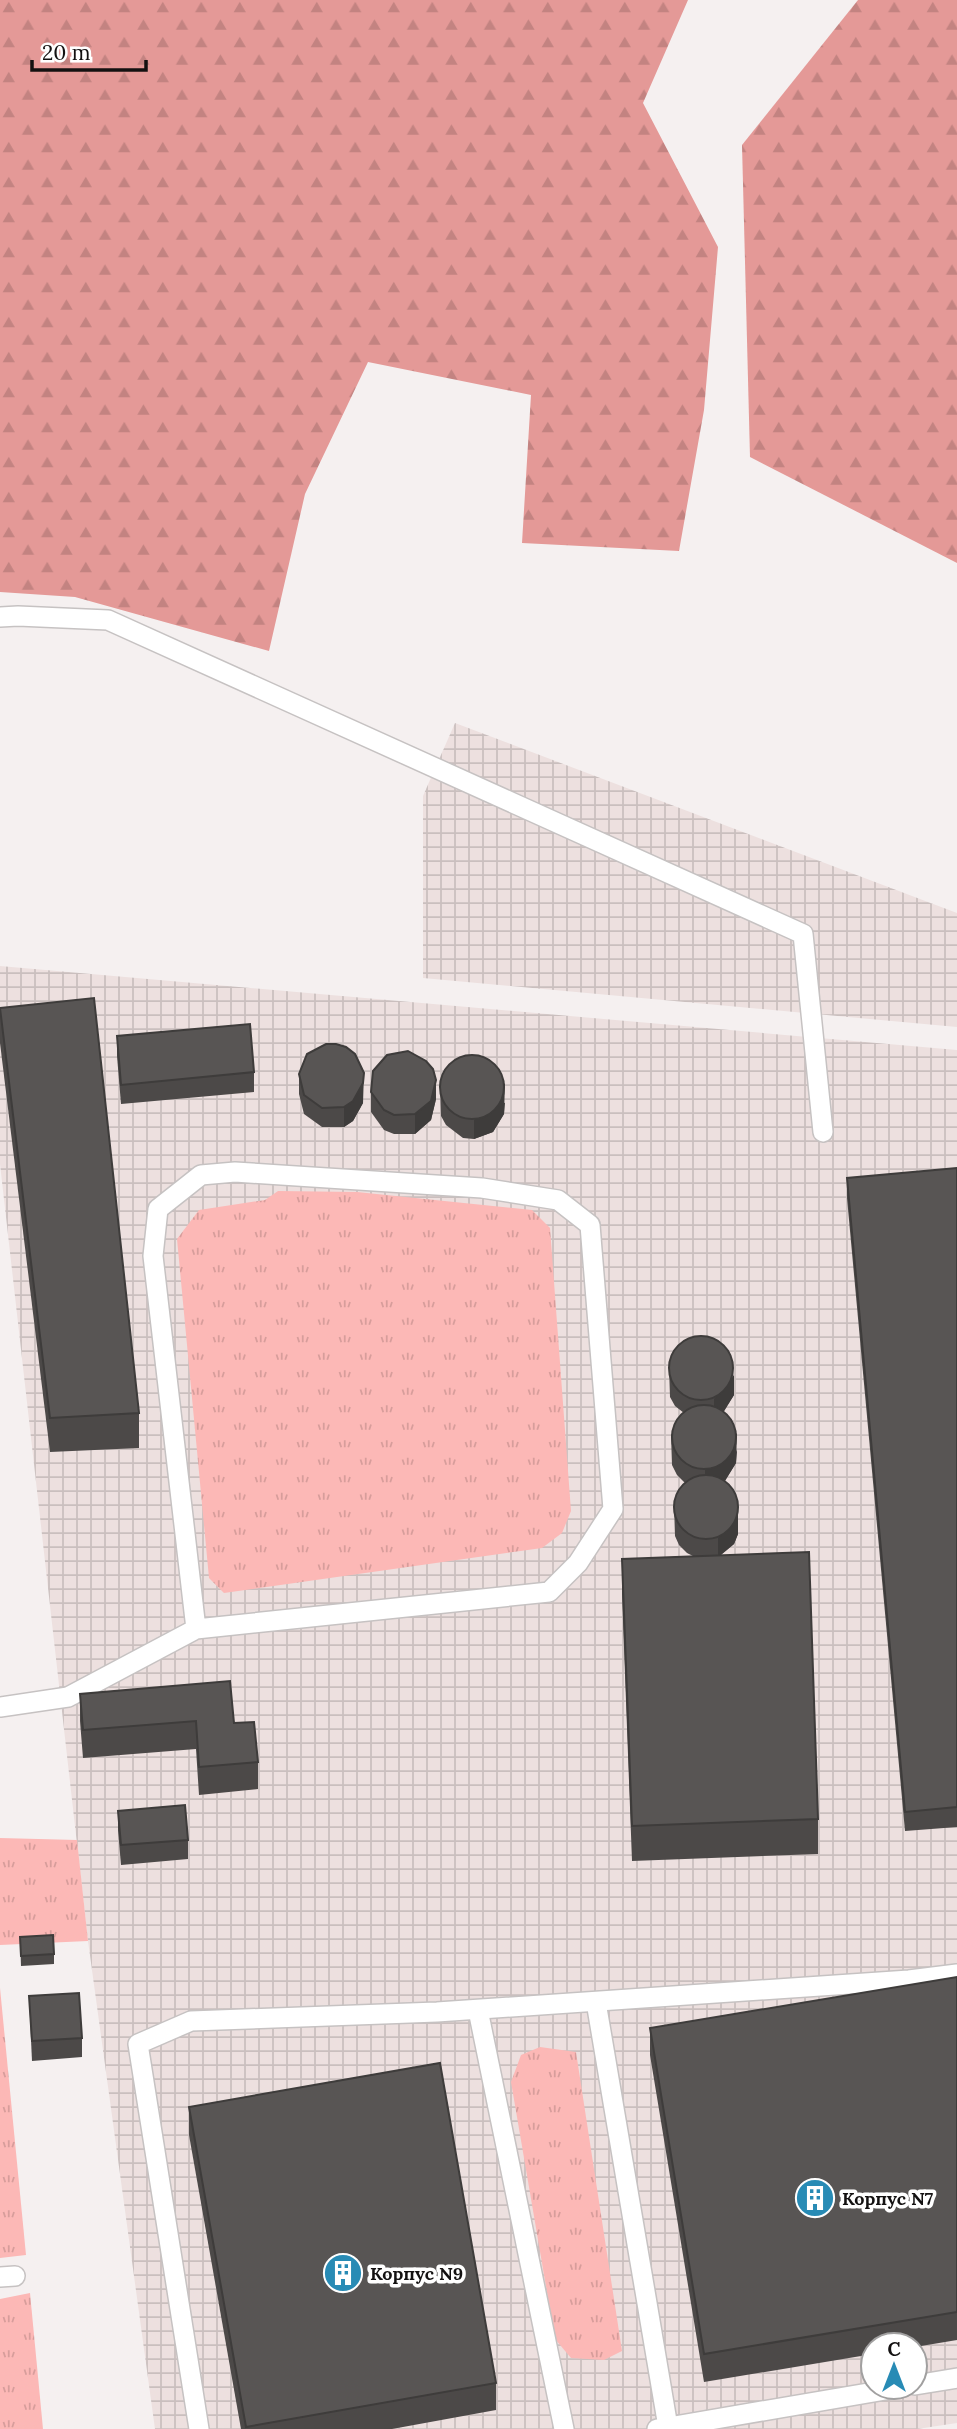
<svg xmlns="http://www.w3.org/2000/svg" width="957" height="2429" viewBox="0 0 957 2429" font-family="Lora,serif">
<defs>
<pattern id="industrial-grid" width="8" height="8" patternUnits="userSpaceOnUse" patternTransform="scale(1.75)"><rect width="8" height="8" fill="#ede0df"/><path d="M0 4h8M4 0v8" fill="none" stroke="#cabfbe"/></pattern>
<pattern id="grass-tufts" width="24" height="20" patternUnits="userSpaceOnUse" patternTransform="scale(1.75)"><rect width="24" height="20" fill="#fcb8b6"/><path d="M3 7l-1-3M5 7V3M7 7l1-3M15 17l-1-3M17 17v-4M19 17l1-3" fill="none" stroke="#d79d9b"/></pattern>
<pattern id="forest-firs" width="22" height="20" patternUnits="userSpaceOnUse" patternTransform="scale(1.75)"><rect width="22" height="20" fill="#e49997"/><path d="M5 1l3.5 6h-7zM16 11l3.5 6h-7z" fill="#c38381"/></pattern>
</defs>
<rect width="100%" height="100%" fill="#f5f0f0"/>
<g fill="url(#industrial-grid)" fill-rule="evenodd">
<polygon points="455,723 957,913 957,1027 423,978 423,796"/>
<path d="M0 966 957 1050V2423L917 2429H155L88 1941 0 1164ZM873 2345H915V2387H873Z"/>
</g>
<g fill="url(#grass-tufts)">
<polygon points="278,1191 357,1192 532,1210 550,1228 571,1511 562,1533 542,1548 224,1593 209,1578 177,1239 199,1210 265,1200"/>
<polygon points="0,1838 77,1840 88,1941 0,1945"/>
<polygon points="0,1988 26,2255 0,2258"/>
<polygon points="540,2047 576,2052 622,2351 604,2360 571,2358 555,2339 511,2082 521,2055"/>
<polygon points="30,2293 43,2429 0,2429 0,2299"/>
</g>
<g fill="url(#forest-firs)">
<polygon points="0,0 688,0 643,103 718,247 704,410 679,551 522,543 531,395 368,362 305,494 269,651 75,597 0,592"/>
<polygon points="858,0 957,0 957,563 750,457 742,145"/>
</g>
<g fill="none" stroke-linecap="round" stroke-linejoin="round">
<g stroke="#c6c2c2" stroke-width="22">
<g id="lane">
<polyline points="0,617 18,616 108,620 803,934 823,1132"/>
<polyline points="0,1707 68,1697 196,1629 549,1592 578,1563 613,1509 590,1225 558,1200 482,1188 235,1172 201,1175 158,1209 153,1256 196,1629"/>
<polyline points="596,2002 668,2427"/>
<polyline points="478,2010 564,2429"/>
<polyline points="0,2277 15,2276"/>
<polyline points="915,2385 957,2378"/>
<polyline points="199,2429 138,2044 191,2021 437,2012 909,1980 957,1974"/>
<polyline points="657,2429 903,2387"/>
</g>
</g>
<use href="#lane" stroke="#fff" stroke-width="19"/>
</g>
<g fill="#4c4948">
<polygon points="0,1008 139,1413 139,1448 50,1452 0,1043"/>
<polygon points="117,1036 254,1072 254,1092 121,1104 117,1056"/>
<polygon points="299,1074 363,1103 353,1121 344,1127 322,1127 304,1114 299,1094"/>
<polygon points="440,1085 505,1103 504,1114 493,1132 474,1139 463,1138 446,1125 441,1116"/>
<polygon points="371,1092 436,1099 431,1120 415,1134 394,1134 384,1130 371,1112"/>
<polygon points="957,1168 957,1827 905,1831 847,1198 847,1178"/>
<polygon points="669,1367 734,1395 723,1412 737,1452 736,1463 724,1482 738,1534 734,1544 721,1555 818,1819 818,1854 632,1861 622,1594 622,1559 693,1556 687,1553 679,1545 675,1536 674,1505 685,1483 677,1475 672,1465 671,1435 684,1413 675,1406 670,1397"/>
<polygon points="80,1694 234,1723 258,1762 258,1789 199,1795 196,1749 83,1758 80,1721"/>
<polygon points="118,1811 188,1840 188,1859 121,1865 118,1830"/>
<polygon points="20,1937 54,1954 54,1964 21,1966"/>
<polygon points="957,1977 957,2340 915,2347 915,2345 873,2345 873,2354 704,2382 650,2055 650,2028"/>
<polygon points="29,1996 82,2038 82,2057 32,2061"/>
<polygon points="189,2107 496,2383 496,2410 392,2429 241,2429 189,2135"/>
</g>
<g fill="#3e3c3b">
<polygon points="364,1073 363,1103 353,1121 344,1127 344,1107"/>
<polygon points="436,1080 436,1099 431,1120 415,1134 415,1114"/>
<polygon points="505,1083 504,1114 493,1132 474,1139 474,1120"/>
<polygon points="734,1375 734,1395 723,1413 714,1419 714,1399"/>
<polygon points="737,1433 736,1463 725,1481 705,1489 705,1470"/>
<polygon points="738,1514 738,1534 734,1544 718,1557 718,1538"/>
</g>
<g fill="#585554" stroke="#3e3c3b" stroke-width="2">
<polygon points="94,998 139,1413 50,1418 0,1008"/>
<polygon points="250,1024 254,1072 121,1085 117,1036"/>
<polygon points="326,1044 336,1044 346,1047 355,1054 364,1073 363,1083 353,1101 344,1107 322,1108 304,1095 299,1074 307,1054"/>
<polygon points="408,1051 426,1061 433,1069 436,1080 431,1101 415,1114 394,1115 384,1110 371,1092 373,1071 387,1055"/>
<circle cx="472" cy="1087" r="32"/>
<polygon points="957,1168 957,1807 905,1812 847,1178"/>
<circle cx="701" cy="1368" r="32"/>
<circle cx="704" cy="1437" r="32"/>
<circle cx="706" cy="1507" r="32"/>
<polygon points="809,1552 818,1819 632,1826 622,1559"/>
<polygon points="230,1681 234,1723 254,1722 258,1762 199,1767 196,1721 83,1730 80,1694"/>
<polygon points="185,1805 188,1840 121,1845 118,1811"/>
<polygon points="53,1935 54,1954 21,1956 20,1937"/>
<polygon points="957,1977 957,2312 704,2354 650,2028"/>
<polygon points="79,1993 82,2038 32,2041 29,1996"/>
<polygon points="440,2063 496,2383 246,2427 189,2107"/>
</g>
<defs>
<g id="building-disc" transform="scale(2.0125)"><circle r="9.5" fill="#288bb5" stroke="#fff"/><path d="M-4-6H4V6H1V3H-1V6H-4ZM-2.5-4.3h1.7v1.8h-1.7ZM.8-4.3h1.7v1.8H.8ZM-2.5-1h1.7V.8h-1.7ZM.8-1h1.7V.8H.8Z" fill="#fff"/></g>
</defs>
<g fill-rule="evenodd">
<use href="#building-disc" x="815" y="2198"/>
<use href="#building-disc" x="343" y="2273"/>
</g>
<g text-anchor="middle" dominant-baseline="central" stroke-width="7" stroke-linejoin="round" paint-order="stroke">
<g font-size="18" font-weight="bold" fill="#131111" stroke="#fff" text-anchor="start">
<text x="842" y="2198">Корпус N7</text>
<text x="370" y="2273">Корпус N9</text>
</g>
</g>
<g transform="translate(894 2366)"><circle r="33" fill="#ffffff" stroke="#a1a0a0" stroke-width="2"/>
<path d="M0-5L12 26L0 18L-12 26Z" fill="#288bb5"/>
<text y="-10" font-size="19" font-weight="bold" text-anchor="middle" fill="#131111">С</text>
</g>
<path d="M32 60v10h114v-10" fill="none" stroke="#131111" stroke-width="3.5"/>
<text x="42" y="60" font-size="21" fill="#131111" stroke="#ffffff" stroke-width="5" paint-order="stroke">20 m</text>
</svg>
